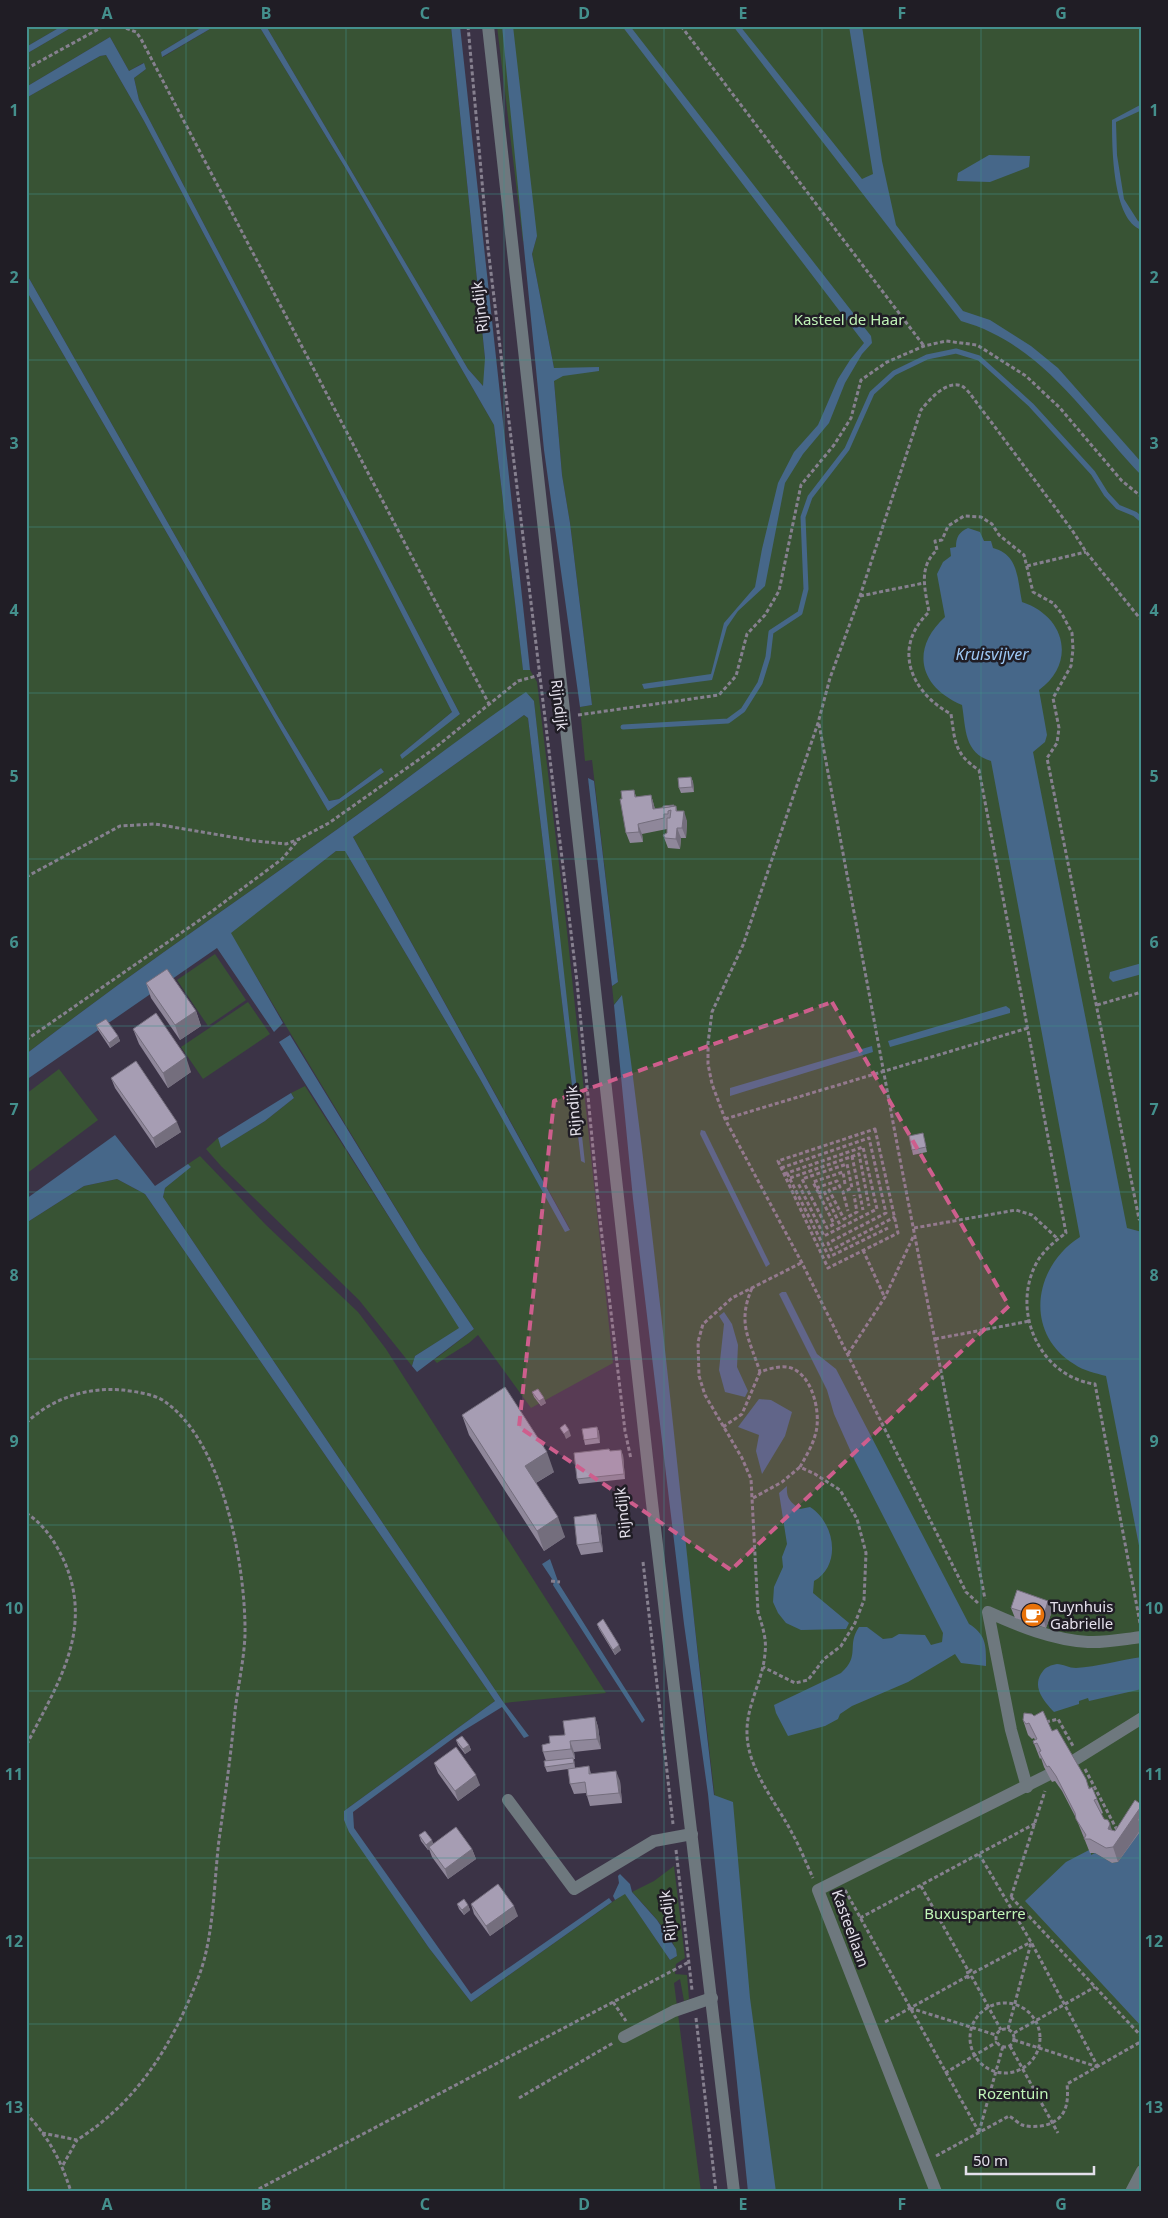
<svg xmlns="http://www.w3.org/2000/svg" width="1168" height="2218" viewBox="0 0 1168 2218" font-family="'Noto Sans',sans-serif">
<rect width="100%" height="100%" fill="#3b3346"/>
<g fill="#385334">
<polygon points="26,26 62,26 26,47"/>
<path d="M74 26H204L161 52 163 57 215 26H259L346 169 494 425 523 669 530 670 537 682 566 922 613 1363 531 1408 478 1335 469 1343 437 1363 434 1360 474 1329 421 1250 230 933 336 851H345L480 1079 565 1231 570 1229 353 837 524 715 528 718 581 1161 534 701 526 693C462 735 402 784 339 828 235 903 128 975 26 1054V290L328 811 384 772 381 768 339 799 329 801 277 715 26 273V98L100 56 106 55 144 121 311 436 452 712 400 755 460 714 139 100 134 78 146 69 143 63 129 71 110 37 26 87V54Z"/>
<polygon points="266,26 451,26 485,358 485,386 483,386 468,369"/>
<polygon points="497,26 1142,26 1142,2192 761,2192 621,996 614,1005 612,986 618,982 592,760 585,761 580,707 592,705 570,523 562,475 554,381 559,368 554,368 532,254 537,236 525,239 523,242"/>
<polygon points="215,954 246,1000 208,1026 177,980"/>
<polygon points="248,1002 270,1034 203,1079 181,1047"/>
<polygon points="59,1069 98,1120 26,1174 26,1094"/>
<polygon points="305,1086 460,1328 415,1356 412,1366 359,1300 221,1166 206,1149 218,1138 222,1147 265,1121 294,1098 291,1093"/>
<polygon points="200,1156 266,1225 358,1312 386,1349 606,1693 504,1703 163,1197 165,1188 190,1167 188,1164"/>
<path d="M117 1179 145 1194 495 1701 344 1811V1820L350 1832 429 1948 471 2002 625 1893 670 1960 677 1956C675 1935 646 1908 632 1892L654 1881 674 1866 685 1958 676 1964 675 1974 687 1975 689 1999 684 2001 680 1979 674 1983 701 2192H26V1223L84 1186Z"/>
</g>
<g fill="#466789">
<polygon points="62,26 74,26 26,54 26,47"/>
<polygon points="204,26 215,26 162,57 161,52"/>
<polygon points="259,26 266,26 468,369 483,386 485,358 451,26 460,26 530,670 523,670 494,425 346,169"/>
<polygon points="502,26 513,26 537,236 532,254 554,368 599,367 599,371 563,376 554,381 562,475 570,523 592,705 580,707 544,450"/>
<polygon points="622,26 630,26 871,336 872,343 862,354 845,383 829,423 803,454 785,483 765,586 738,611 727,627 712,680 644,689 642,684 711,674 724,623 755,587 762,549 778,483 794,452 818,425 838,379 850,360 864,343"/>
<path d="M733 26H740L862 179 873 174 849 26H862L882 161 896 225 963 311 990 320 1031 346 1058 368 1142 463V476C1086 418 1043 344 961 321Z"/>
<polygon points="110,37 129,71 144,63 146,69 134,78 139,100 460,714 402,759 400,755 452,712 311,436 144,121 106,55 100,56 26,98 26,87"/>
<path d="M1142 104V110L1116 122 1117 155 1124 199 1138 221 1142 223V230C1112 221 1112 145 1112 120Z"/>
<polygon points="989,155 1030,156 1029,167 990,182 957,181 958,173"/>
<polygon points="26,273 277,715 329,801 339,799 381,768 384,772 328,811 26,290"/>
<path d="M968 528 980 532 984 541H991L993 548C1019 555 1017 578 1022 602 1065 616 1077 662 1039 690L1047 735 1045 742 1033 752 1127 1228 1142 1232V1561L1106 1376C1095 1373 1084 1371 1074 1364 1023 1332 1034 1266 1080 1237L991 761C964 753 966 729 962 705 919 687 910 649 945 617L937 574 943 562 951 556 950 548 956 547C956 537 959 532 968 528Z"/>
<path d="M526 692 534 701 585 1163 581 1161 528 718 524 715 353 837 570 1230 565 1232 480 1079 345 851H336L231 933 283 1023 274 1032 217 948 26 1080V1054C128 975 235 903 339 828 402 784 462 735 526 692Z"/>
<polygon points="588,778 594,781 618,982 612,986"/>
<polygon points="1142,963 1142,974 1113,982 1109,978 1110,972"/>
<path d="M622 995C659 1261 682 1528 714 1795L733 1802 750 1998 776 2192H748L708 1794 684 1624 633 1199 614 1005Z"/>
<polygon points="1006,1006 1010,1009 1010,1013 890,1047 888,1041"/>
<polygon points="290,1035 421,1250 474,1329 417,1372 412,1366 415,1356 459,1328 279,1042"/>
<polygon points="872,1046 873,1052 730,1096 730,1088"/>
<polygon points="291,1093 294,1098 265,1121 221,1148 218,1138"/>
<polygon points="701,1130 705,1131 770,1264 766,1267 700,1134"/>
<polygon points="115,1135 155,1186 188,1164 191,1167 165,1188 163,1197 504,1703 529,1736 524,1738 502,1707 463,1731 353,1812 354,1828 471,1994 609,1898 612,1902 471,2002 429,1948 349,1832 344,1820 344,1811 495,1701 145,1194 117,1179 84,1186 26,1223 26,1199"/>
<path d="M782 1292H786L817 1354 836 1369 969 1624C987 1635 986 1647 986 1666L961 1663 955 1654 908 1682 852 1706 840 1714 838 1719 825 1726 788 1736 776 1713 774 1705 841 1673C861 1655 846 1646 859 1627H867L883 1639 892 1638 899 1634 925 1635 931 1645 942 1642 943 1633 855 1461 834 1414 827 1390 779 1294Z"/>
<polygon points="724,1312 732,1324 738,1345 737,1367 748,1391 745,1397 725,1392 719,1370 724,1324 719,1316"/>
<polygon points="759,1399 771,1400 792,1412 785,1436 762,1474 756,1451 759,1435 738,1427"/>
<path d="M787 1486C786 1498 790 1502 800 1509L810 1507C835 1523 842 1565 814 1581L813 1593 849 1623 846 1629 801 1630 786 1623 778 1613 773 1602 774 1587 783 1567 782 1557 787 1544 779 1493Z"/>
<polygon points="550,1559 559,1584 645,1720 642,1723 553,1585 554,1582 542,1564"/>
<path d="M1142 1657V1689L1089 1701 1088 1698 1079 1701V1704L1054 1712C1043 1700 1031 1686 1043 1671 1046 1667 1051 1665 1057 1664 1063 1664 1069 1668 1076 1668 1097 1667 1120 1660 1142 1657Z"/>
<polygon points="1142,1828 1142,2027 1025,1901 1066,1862 1091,1849 1091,1855 1095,1853 1112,1863 1118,1862"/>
<polygon points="620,1874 630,1884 632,1892 657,1920 676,1949 677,1956 670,1960 625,1894 615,1900 613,1896 619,1883 618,1876"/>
</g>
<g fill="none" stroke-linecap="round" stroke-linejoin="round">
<polyline stroke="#466789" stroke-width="5" points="623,727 728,721 743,710 760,683 768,657 771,632 800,613 806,589 803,517 810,497 847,449 872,393 894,373 927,357 956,351 979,358 1031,405 1093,473 1106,494 1118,507 1135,514 1142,520"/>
<g stroke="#86808f" stroke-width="3" stroke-dasharray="4 2.5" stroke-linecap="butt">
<polyline points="120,26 136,32 141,39 489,704"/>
<polyline points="468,26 488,248 577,982 599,1211 625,1431 631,1459"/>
<polyline points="681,26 924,346"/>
<polyline points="26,69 104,26"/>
<polyline points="1027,566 1086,552"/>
<polyline points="860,596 924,583"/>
<polyline points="578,715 719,695 736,676 747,634 765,615 779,591 801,485 834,445 851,418 861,380 887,362 924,346 946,341 977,345 1026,376 1060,408 1122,481 1142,497"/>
<polyline points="819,724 898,1149 985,1599"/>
<polyline points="26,877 120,826 155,824 255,841 286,844 299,839 329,823 431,751 518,681 540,675"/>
<polyline points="1097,1005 1142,992"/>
<polyline points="26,1040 207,915 282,859 299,839"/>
<polyline points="725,1119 1028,1028"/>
<polygon points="875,1129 898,1233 828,1268 778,1161"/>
<polyline points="852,1156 863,1210"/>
<polyline points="781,1168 869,1138 886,1213 828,1243 831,1250 895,1217"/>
<polyline points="787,1173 829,1257 888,1228"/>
<polyline points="784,1174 863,1147 877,1209 824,1236 798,1183"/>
<polyline points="790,1178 859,1154 869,1206"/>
<polyline points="845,1184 843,1172 813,1182 834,1224 827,1228 802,1179 847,1164 852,1188 843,1192 848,1211"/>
<polyline points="816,1188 837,1181 840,1187 829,1190 844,1219 857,1212 854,1195"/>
<polyline points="818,1193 824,1191 841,1227"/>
<polyline points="914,1228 1016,1210 1032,1215 1058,1239"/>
<polyline points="863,1250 884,1296"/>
<path d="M801 1263 732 1298 703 1324 698 1342 699 1376 705 1395 742 1458 751 1479 758 1612C762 1625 767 1639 765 1653 763 1681 746 1705 747 1734 748 1770 776 1802 792 1833 800 1847 806 1863 813 1878"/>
<path d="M752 1288C737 1323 749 1338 760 1372 768 1369 778 1366 787 1367 812 1371 821 1412 816 1432 813 1445 806 1456 800 1467L815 1474 840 1490 857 1519 866 1553 864 1600 855 1623 841 1646 824 1659 808 1680 795 1683 763 1667"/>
<polyline points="935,1339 1030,1321"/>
<polyline points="848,1354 885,1297 914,1235"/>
<path d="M26 1423C53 1398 86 1387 123 1390 137 1392 157 1394 168 1404 224 1446 246 1568 245 1635 244 1660 238 1686 235 1711 231 1754 225 1797 219 1840 214 1881 214 1934 200 1973 174 2042 140 2100 77 2140L42 2133"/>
<polyline points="723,1427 742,1414 760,1372"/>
<polyline points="753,1498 782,1482 800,1467"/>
<path d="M26 1513C45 1525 56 1543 65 1563 94 1632 56 1686 26 1746"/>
<polyline points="643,1562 673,1824"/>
<polyline points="551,1581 560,1582"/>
<path d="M978 1603 966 1592 802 1263 725 1119 712 1084 708 1064V1043L712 1012 743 945 818 723 830 678 860 596 921 410C930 399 946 380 962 386 965 388 969 392 971 395L1072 530 1086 552 1142 621"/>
<path d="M1140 1623 1095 1384C1040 1377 1010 1311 1037 1262 1044 1250 1055 1241 1066 1233L979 770C954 754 955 741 951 714 910 692 892 647 929 612 925 589 918 567 937 550L935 541 942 540 948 526 964 516 981 517 992 524 999 535 1024 555 1033 592 1053 603 1062 614 1072 633 1073 649 1071 666 1053 698 1059 728 1057 743 1047 758 1139 1219 1142 1220"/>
<polyline points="1046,1722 1058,1719 1073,1746"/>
<polyline points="1085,1769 1117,1830"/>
<polyline points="676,1850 692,1990"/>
<polyline points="979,1854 1031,1942 1098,2067"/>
<polyline points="921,1886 969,1972 966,1973 969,1979 972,1977 1001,2030"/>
<polyline points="845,1890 979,2132"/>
<polyline points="1011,1897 1142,2037"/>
<polyline points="1011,1897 1045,1791"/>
<polyline points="860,1918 1036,1823"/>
<polyline points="969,1972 971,1970 973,1973 1031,1942"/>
<polyline points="613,2002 626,2021"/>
<circle cx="1005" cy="2038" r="35"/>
<polyline points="910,2008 996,2035"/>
<polyline points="696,2018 716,2192"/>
<polyline points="885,2022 968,1976"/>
<circle cx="1005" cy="2038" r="9"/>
<polyline points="1008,2029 1031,1943"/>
<polyline points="1014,2033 1095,1987"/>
<polyline points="1014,2040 1098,2067"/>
<polyline points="1010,2046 1058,2133"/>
<polyline points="945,2073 997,2042"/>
<polyline points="519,2098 613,2043"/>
<path d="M26 2113C49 2138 61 2160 71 2192"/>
<polyline points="979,2132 1003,2046"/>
<path d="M936 2156 1009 2116C1013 2118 1018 2123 1022 2125 1029 2127 1038 2127 1046 2125 1066 2119 1069 2104 1067 2084L1142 2041"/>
<polyline points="63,2165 77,2140"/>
<polyline points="253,2192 689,1962"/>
</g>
<g stroke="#6e787e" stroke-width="12">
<polyline points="488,26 652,1503 734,2192"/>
<polyline points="1073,1761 1142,1718"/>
<path d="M1027 1787 1011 1730 988 1612C1019 1626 1053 1640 1088 1642 1106 1643 1124 1639 1142 1637"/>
<polyline points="508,1800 574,1889 654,1841 692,1834"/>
<polyline points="624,2037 674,2011 712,1998"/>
<polyline points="936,2192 818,1890 1048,1775"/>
<polyline points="1131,2192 1142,2171"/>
</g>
</g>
<g fill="#8f879a">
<polygon points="691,777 693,782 694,792 681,793 679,788"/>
<polygon points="634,790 636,797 651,795 655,809 676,806 677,811 687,821 686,838 681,838 680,849 668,848 663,835 667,833 667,829 642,834 643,842 630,843 626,833 622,799"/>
<polygon points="146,983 196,1011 201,1026 180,1040 151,998"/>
<polygon points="96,1025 118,1036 120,1041 110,1048 98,1030"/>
<polygon points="133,1029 191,1072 168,1088 139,1044"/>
<polygon points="111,1078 181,1132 156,1148 115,1088"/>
<polygon points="923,1133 927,1152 913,1155 912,1150"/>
<polygon points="532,1392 546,1403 541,1406 534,1397"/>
<polygon points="462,1415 554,1472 536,1483 565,1537 544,1551 469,1435"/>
<polygon points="597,1427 599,1432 600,1443 585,1445 584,1440"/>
<polygon points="609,1449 610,1451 623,1455 625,1479 579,1484 577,1479"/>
<polygon points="600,1524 603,1552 581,1555 577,1545"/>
<polygon points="1048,1601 1052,1611 1046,1628 1015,1618 1011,1608"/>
<polygon points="597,1624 621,1650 615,1655 599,1629"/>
<polygon points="1034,1716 1052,1731 1097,1799 1103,1813 1101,1814 1104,1819 1112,1830 1115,1831 1142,1805 1142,1829 1118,1862 1112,1863 1095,1853 1090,1853 1076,1818 1062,1791 1055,1781 1052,1782 1044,1767 1041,1758 1040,1759 1033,1741 1035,1740 1034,1738 1032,1739 1028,1735 1023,1720"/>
<polygon points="595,1717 598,1727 601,1749 574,1752 575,1759 574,1759 575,1768 589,1766 591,1774 620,1781 622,1803 590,1806 587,1796 586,1793 574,1794 570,1784 568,1769 547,1772 545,1767 546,1761 543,1752 550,1743"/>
<polygon points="456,1740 469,1745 471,1750 465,1754 458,1745"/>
<polygon points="434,1763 480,1785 458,1801 438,1773"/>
<polygon points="419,1835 433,1844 472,1849 476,1859 448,1879 432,1857 429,1849 428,1850 421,1841"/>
<polygon points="457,1904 468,1905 470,1910 464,1915 459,1909"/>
<polygon points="471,1904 518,1916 490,1936 474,1914"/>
</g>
<g fill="#746e7d">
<polygon points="691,777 693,782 694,792 692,787"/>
<polygon points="651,795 654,805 656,819 653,809"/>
<polygon points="684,811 687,821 686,838 682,828"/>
<polygon points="638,824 642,834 643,842 639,832"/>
<polygon points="677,828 681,838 680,849 676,839"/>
<polygon points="196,1011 201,1026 180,1040 175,1025"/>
<polygon points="118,1036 120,1041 110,1048 109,1043"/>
<polygon points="186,1057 191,1072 168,1088 163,1073"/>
<polygon points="177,1122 181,1132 156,1148 153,1138"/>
<polygon points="544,1398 546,1403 541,1406 539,1401"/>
<polygon points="597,1427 599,1432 600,1443 598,1438"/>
<polygon points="569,1430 571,1436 566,1439 564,1434"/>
<polygon points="621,1450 623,1455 625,1479 624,1474"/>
<polygon points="547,1452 554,1472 532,1485 525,1466"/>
<polygon points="596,1514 600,1524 603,1552 600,1542"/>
<polygon points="558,1517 565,1537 544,1551 537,1531"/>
<polygon points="1048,1601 1052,1611 1046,1628 1043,1618"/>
<polygon points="619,1645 621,1650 615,1655 613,1650"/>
<polygon points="595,1717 598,1727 601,1749 597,1739"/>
<polygon points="570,1741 574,1752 575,1759 571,1749"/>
<polygon points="469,1745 471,1750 465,1754 463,1749"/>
<polygon points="616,1771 620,1781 622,1803 619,1793"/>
<polygon points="476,1775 480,1785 458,1801 455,1791"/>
<polygon points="1142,1805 1142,1821 1138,1818 1141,1829 1118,1862 1113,1847"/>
<polygon points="1110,1824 1115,1839 1108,1829"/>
<polygon points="432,1840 434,1845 428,1850 426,1845"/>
<polygon points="472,1849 476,1859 448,1879 445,1869"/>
<polygon points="468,1905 470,1910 464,1915 462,1910"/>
<polygon points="514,1906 518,1916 490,1936 486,1926"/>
</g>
<g fill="#a69db3" stroke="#746e7d">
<polygon points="691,777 692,787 679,788 678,778"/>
<polygon points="634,790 635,797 651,795 653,809 676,806 676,811 684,811 682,828 677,828 676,839 665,838 663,835 667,833 667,818 670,818 671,810 668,811 668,814 664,814 664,818 638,824 639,832 626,833 620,799 622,799 621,791"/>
<polygon points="674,805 674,806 663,808 663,806"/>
<polygon points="167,969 196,1011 175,1025 146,983"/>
<polygon points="156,1013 186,1057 163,1073 133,1029"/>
<polygon points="106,1019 118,1036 109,1043 96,1025"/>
<polygon points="136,1061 177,1122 153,1138 111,1078"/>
<polygon points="923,1133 926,1147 912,1150 909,1136"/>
<polygon points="505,1387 547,1452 525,1466 558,1517 537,1531 462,1415"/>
<polygon points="538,1389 544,1398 539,1401 532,1392"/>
<polygon points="565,1424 569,1430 564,1434 560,1428"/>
<polygon points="597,1427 598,1438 584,1440 582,1429"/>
<polygon points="609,1449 610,1451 621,1450 624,1474 577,1479 574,1453"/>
<polygon points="596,1514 600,1542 577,1545 574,1517"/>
<polygon points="1017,1590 1048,1601 1043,1618 1011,1608"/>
<polygon points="603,1619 619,1645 613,1650 597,1624"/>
<polygon points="1043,1711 1052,1731 1057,1729 1086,1779 1089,1789 1092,1787 1097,1799 1094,1800 1104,1819 1108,1820 1110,1824 1108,1829 1115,1831 1135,1800 1142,1805 1113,1847 1106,1848 1090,1839 1084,1839 1086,1835 1076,1819 1075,1813 1056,1776 1049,1766 1047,1767 1039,1752 1041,1751 1037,1743 1034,1744 1033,1741 1037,1739 1029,1723 1026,1724 1023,1720 1024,1713 1032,1714 1034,1716"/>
<polygon points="595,1717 597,1739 570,1741 571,1749 543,1752 542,1745 550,1743 549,1736 565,1735 563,1721"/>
<polygon points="462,1736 469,1745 463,1749 456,1740"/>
<polygon points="456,1747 476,1775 455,1791 434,1763"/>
<polygon points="573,1758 574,1763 545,1767 544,1761"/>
<polygon points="589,1766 589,1774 616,1771 619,1793 587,1796 585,1782 570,1784 568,1769"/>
<polygon points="1142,1813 1142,1821 1138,1818"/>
<polygon points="456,1827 472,1849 445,1869 429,1847"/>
<polygon points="425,1831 432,1840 426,1845 419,1835"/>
<polygon points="498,1884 514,1906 486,1926 471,1904"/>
<polygon points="464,1899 468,1905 462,1910 457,1904"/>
</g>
<path fill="#ce5e8d" fill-opacity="0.2" stroke="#ce5e8d" stroke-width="4" stroke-dasharray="10 6" stroke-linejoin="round" d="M832 1002 1009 1306 731 1570 519 1427 554 1101Z"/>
<path fill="none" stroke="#44908d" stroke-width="1" stroke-opacity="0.55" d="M186 26V2192M346 26V2192M504 26V2192M664 26V2192M822 26V2192M981 26V2192M26 194H1142M26 360H1142M26 527H1142M26 693H1142M26 859H1142M26 1026H1142M26 1192H1142M26 1359H1142M26 1525H1142M26 1691H1142M26 1858H1142M26 2024H1142"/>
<defs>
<g id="cafe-disc" transform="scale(1.25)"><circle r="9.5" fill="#e8710a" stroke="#201d25"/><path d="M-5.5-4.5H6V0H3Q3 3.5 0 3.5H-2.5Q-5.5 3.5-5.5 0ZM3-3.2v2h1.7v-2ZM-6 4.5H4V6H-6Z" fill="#fff"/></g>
</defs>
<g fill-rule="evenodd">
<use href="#cafe-disc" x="1033" y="1615"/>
</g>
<g text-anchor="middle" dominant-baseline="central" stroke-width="5" stroke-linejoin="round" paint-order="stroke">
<g font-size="15" fill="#e4e0eb" stroke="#201d25">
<text transform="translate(479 307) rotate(-97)">Rijndijk</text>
<text transform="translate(560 705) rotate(83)">Rijndijk</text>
<text transform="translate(573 1111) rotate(-95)">Rijndijk</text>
<text transform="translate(622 1513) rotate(-96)">Rijndijk</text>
<text transform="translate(667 1916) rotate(-97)">Rijndijk</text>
<text transform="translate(851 1928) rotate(70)">Kasteellaan</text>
</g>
<g font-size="15" fill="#c0f4b7" stroke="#201d25">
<text x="849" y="319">Kasteel de Haar</text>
<text x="975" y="1913">Buxusparterre</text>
<text x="1013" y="2093">Rozentuin</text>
</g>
<g font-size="15" fill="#e4e0eb" stroke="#201d25" text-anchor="start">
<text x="1050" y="1606">Tuynhuis<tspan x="1050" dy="17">Gabrielle</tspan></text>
</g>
<g font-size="16" font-style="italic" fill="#9ec8f5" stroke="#201d25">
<text x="992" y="654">Kruisvijver</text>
</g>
</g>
<rect width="1168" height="2218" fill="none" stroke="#201d25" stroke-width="55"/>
<path d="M966 2166v8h128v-8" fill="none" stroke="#e4e0eb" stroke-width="2.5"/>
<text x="973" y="2166" font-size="15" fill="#e4e0eb" stroke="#201d25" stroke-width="4" paint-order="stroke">50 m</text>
<rect x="28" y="28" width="1112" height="2162" fill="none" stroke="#44908d" stroke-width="2"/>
<g font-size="16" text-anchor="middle" font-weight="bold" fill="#44908d">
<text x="107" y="19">A</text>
<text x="266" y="19">B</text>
<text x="425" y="19">C</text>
<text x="584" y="19">D</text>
<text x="743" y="19">E</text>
<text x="902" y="19">F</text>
<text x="1061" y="19">G</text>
<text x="14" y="116">1</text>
<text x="1154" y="116">1</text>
<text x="14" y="283">2</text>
<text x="1154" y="283">2</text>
<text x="14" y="449">3</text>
<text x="1154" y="449">3</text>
<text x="14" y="616">4</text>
<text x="1154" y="616">4</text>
<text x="14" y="782">5</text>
<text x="1154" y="782">5</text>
<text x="14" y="948">6</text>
<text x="1154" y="948">6</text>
<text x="14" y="1115">7</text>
<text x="1154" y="1115">7</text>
<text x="14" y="1281">8</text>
<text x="1154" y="1281">8</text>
<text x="14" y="1447">9</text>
<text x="1154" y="1447">9</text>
<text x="14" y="1614">10</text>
<text x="1154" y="1614">10</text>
<text x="14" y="1780">11</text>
<text x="1154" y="1780">11</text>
<text x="14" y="1947">12</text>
<text x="1154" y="1947">12</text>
<text x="14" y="2113">13</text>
<text x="1154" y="2113">13</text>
<text x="107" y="2210">A</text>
<text x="266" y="2210">B</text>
<text x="425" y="2210">C</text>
<text x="584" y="2210">D</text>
<text x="743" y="2210">E</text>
<text x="902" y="2210">F</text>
<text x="1061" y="2210">G</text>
</g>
</svg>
